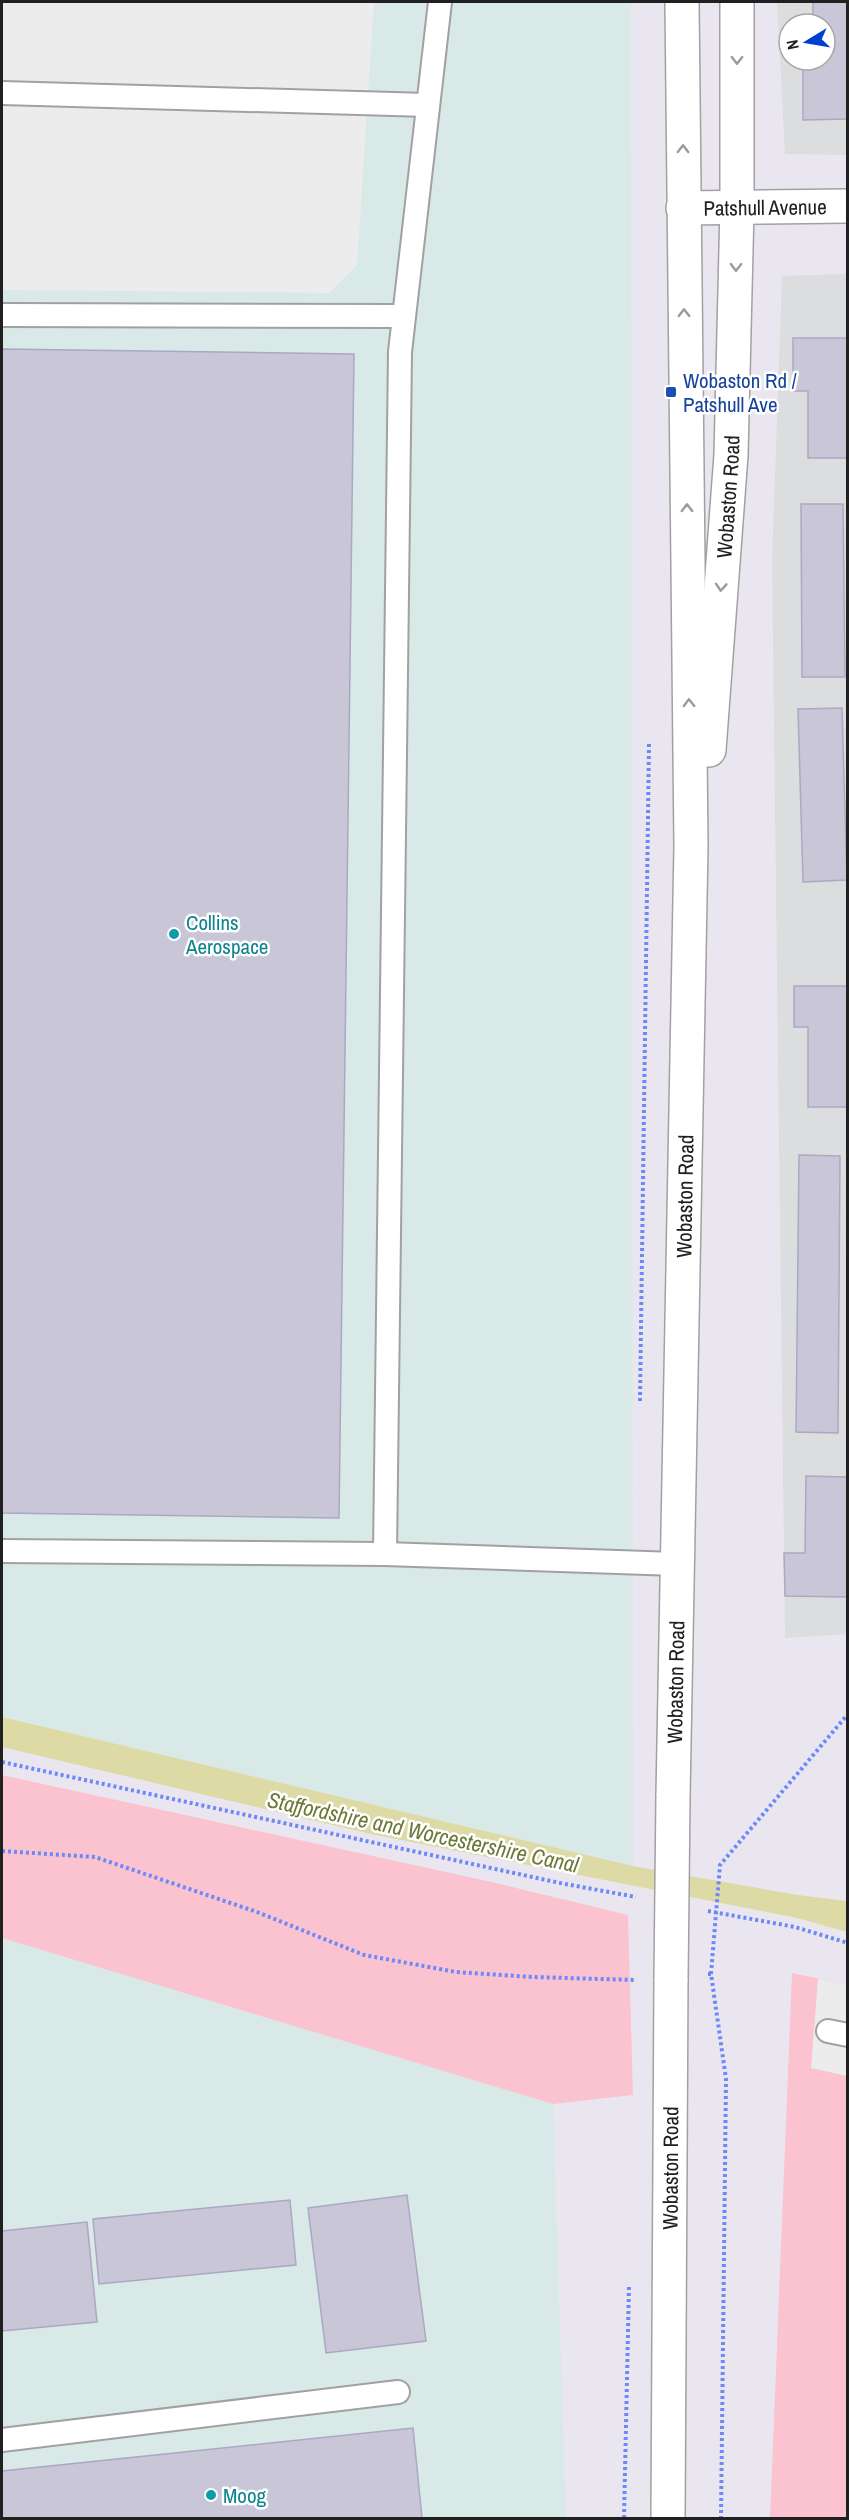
<svg xmlns="http://www.w3.org/2000/svg" width="849" height="2520" viewBox="0 0 849 2520" font-family="'Archivo Narrow',sans-serif">
<rect width="100%" height="100%" fill="#eae6f0"/>
<g fill="#dcddde" fill-rule="evenodd">
<path d="M777 2H847V155L785 154ZM789 24H825V60H789Z"/>
<polygon points="848,274 848,1634 785,1638 772,560 782,276"/>
</g>
<g fill="#d8e9e7">
<polygon points="2,2 631,2 633,1866 2,1717"/>
<polygon points="2,1938 553,2104 566,2518 2,2518"/>
</g>
<g fill="#fac3cf">
<polygon points="2,1775 487,1881 628,1915 633,2095 553,2104 2,1938"/>
<polygon points="792,1973 847,1985 848,2518 770,2518"/>
</g>
<g fill="#ececec">
<polygon points="2,2 374,2 357,265 329,293 2,290"/>
<polygon points="818,1979 847,1985 847,2076 811,2068"/>
</g>
<polygon fill="#dedaa6" points="2,1717 633,1866 798,1895 847,1901 847,1932 797,1918 371,1834 2,1747"/>
<g fill="#c8c6d7" stroke="#aba8c2" stroke-width="1.5">
<polygon points="813,2 848,2 848,119 803,120 803,67 814,66 814,60 825,60 825,24 813,24"/>
<polygon points="793,338 848,338 848,458 808,458 808,391 793,391"/>
<polygon points="2,349 354,354 339,1518 2,1513"/>
<polygon points="801,504 843,504 845,677 802,677"/>
<polygon points="842,708 847,880 803,882 798,709"/>
<polygon points="794,986 848,986 847,1107 808,1107 808,1027 794,1027"/>
<polygon points="799,1155 840,1156 838,1433 796,1432"/>
<polygon points="806,1476 847,1477 848,1597 785,1596 784,1553 805,1553"/>
<polygon points="407,2195 426,2341 326,2353 308,2208"/>
<polygon points="290,2200 296,2265 99,2284 93,2219"/>
<polygon points="87,2222 97,2322 2,2331 2,2231"/>
<polygon points="413,2428 422,2518 2,2518 2,2471"/>
</g>
<g fill="none" stroke-linecap="round" stroke-linejoin="round">
<g stroke="#a1a1a1" stroke-width="26">
<g id="service">
<polyline points="2,93 428,105"/>
<polyline points="2,315 403,316"/>
<polyline points="2,1551 385,1554 400,352 440,2"/>
<polyline points="385,1554 676,1564"/>
<polyline points="828,2031 848,2035"/>
<polyline points="2,2440 398,2392"/>
</g>
</g>
<g stroke="#a1a1a1" stroke-width="36">
<g id="minor">
<path id="s1" d="M683 208 848 206"/>
</g>
</g>
<g stroke="#a1a1a1" stroke-width="36">
<g id="tertiary">
<path id="s2" d="M709 750 731 455 737 208V2"/>
<path id="s3" d="M673 1796 691 846 682 2"/>
<path id="s4" d="M668 2518 671 1979"/>
</g>
</g>
<g stroke="#6c89fb" stroke-width="4" stroke-dasharray="3 3" stroke-linecap="butt">
<polyline points="640,1401 649,743"/>
<polyline points="2,1762 560,1883 636,1897"/>
<polyline points="2,1851 95,1857 257,1912 364,1955 456,1972 532,1977 635,1980"/>
<polyline points="708,1911 795,1927 848,1943"/>
<polyline points="708,1974 711,1974 726,2079 721,2518"/>
<polyline points="711,1974 720,1865 848,1714"/>
<polyline points="624,2518 629,2285"/>
</g>
<use href="#service" stroke="#fff" stroke-width="22"/>
<use href="#minor" stroke="#fff" stroke-width="33"/>
<use href="#tertiary" stroke="#fff" stroke-width="33"/>
<g stroke="#a1a1a1" stroke-width="36" stroke-linecap="butt">
<polyline id="tertiary-bridge" points="671,1979 673,1796"/>
</g>
<use href="#tertiary-bridge" stroke="#fff" stroke-width="33"/>
</g>
<defs><path id="oneway-chevron" d="M-2-3.5L2.5 0L-2 3.5" fill="none" stroke-width="1.6" stroke-linecap="round" stroke-linejoin="round" transform="scale(1.5)"/></defs>
<g stroke="#9b9b9b">
<use href="#oneway-chevron" transform="translate(737 60) rotate(90)"/>
<use href="#oneway-chevron" transform="translate(683 149) rotate(-90)"/>
<use href="#oneway-chevron" transform="translate(736 267) rotate(91)"/>
<use href="#oneway-chevron" transform="translate(684 313) rotate(-91)"/>
<use href="#oneway-chevron" transform="translate(687 508) rotate(-91)"/>
<use href="#oneway-chevron" transform="translate(721 587) rotate(94)"/>
<use href="#oneway-chevron" transform="translate(689 703) rotate(-91)"/>
</g>
<rect fill="#1a4fb4" stroke="#fff" stroke-width="2" x="665" y="386" width="12" height="12" rx="3"/>
<g fill="#0f9aa8" stroke="#fff" stroke-width="2">
<circle cx="174" cy="934" r="6"/>
<circle cx="211" cy="2495" r="6"/>
</g>
<g text-anchor="middle" dominant-baseline="central" stroke-width="5" stroke-linejoin="round" paint-order="stroke">
<g font-size="21" fill="#202020" stroke="#fff">
<text stroke="none"><textPath href="#s1" startOffset="82">Patshull Avenue</textPath></text>
<text stroke="none"><textPath href="#s2" startOffset="254">Wobaston Road</textPath></text>
<text stroke="none"><textPath href="#s3" startOffset="600">Wobaston Road</textPath></text>
<text stroke="none"><textPath href="#s3" startOffset="114">Wobaston Road</textPath></text>
<text stroke="none"><textPath href="#s4" startOffset="350">Wobaston Road</textPath></text>
</g>
<g font-size="21" fill="#164399" stroke="#fff" text-anchor="start">
<text x="683" y="380">Wobaston Rd /<tspan x="683" dy="24">Patshull Ave</tspan></text>
</g>
<g font-size="21" fill="#0d838f" stroke="#fff" text-anchor="start">
<text x="186" y="922">Collins<tspan x="186" dy="24">Aerospace</tspan></text>
<text x="223" y="2495">Moog</text>
</g>
<g font-size="22" font-style="italic" fill="#6c7936" stroke="#fff">
<text transform="translate(423 1832) rotate(12)">Staffordshire and Worcestershire Canal</text>
</g>
</g>
<rect width="849" height="2520" fill="none" stroke="#202020" stroke-width="6"/>
<g transform="translate(807 42) rotate(259)"><circle r="28" fill="#ffffff" stroke="#a6a6a6" stroke-width="1.5"/>
<path d="M0-4.5L10 22L0 15L-10 22Z" fill="#0040cf"/>
<text y="-9" font-size="16" font-weight="bold" text-anchor="middle" fill="#202020">N</text>
</g>
</svg>
